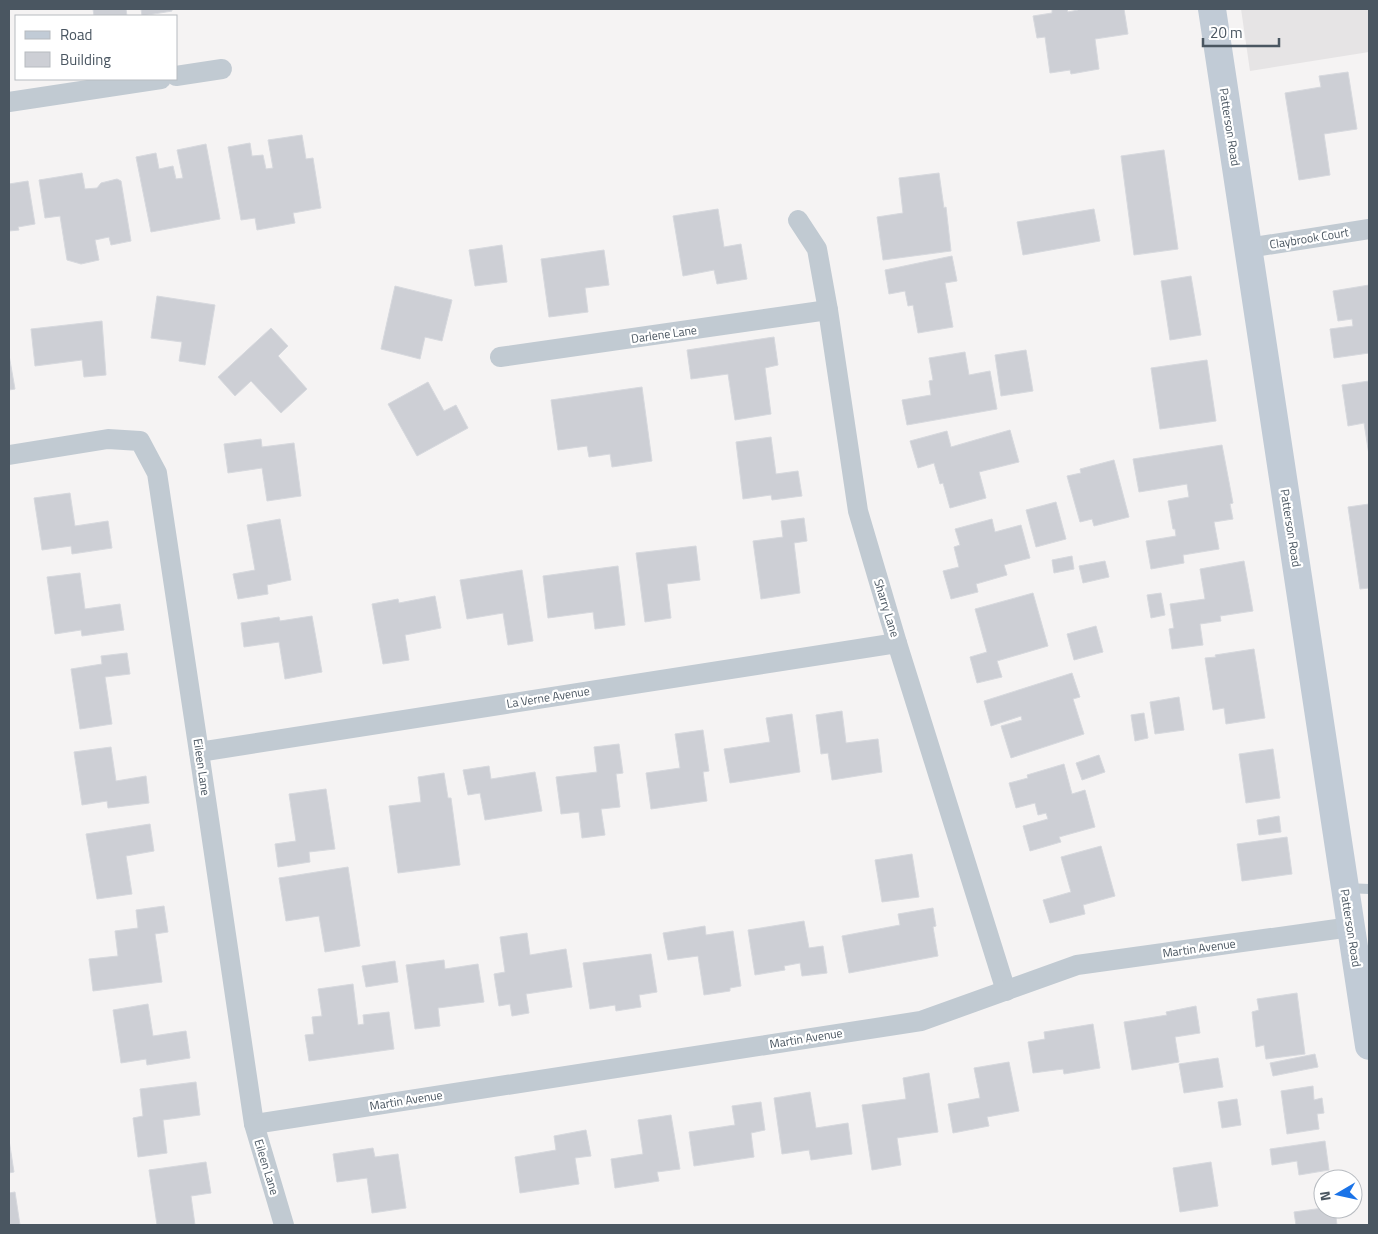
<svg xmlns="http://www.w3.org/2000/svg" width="1378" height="1234" viewBox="0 0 1378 1234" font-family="'Titillium Web',sans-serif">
<rect width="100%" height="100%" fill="#f5f3f3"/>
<polygon fill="#e6e4e5" points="1241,9 1369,9 1369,52 1250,71"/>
<g fill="#cdcfd5" stroke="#d7d9de">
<polygon points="93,9 126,9 127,16 94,16"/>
<polygon points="141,9 172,9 172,11 142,16"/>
<polygon points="1052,9 1067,9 1068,12 1078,10 1077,9 1124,9 1128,34 1095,39 1099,69 1071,74 1070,70 1050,73 1045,37 1037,38 1033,16 1052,13"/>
<polygon points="1348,72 1357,129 1324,134 1330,175 1299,180 1285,93 1321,87 1319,76"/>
<polygon points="302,135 306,159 313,158 321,208 293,213 295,223 257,230 255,218 241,220 228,147 250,143 252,156 263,155 266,169 273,168 268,140"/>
<polygon points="206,144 220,219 151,232 136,157 156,153 159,169 173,166 176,179 183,178 177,150"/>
<polygon points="1164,150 1178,249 1134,255 1121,156"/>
<polygon points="82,173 85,189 97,188 101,183 117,179 121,181 131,241 111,245 109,237 95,240 99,260 81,264 67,260 60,216 45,218 39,180"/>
<polygon points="939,173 944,208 946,207 951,251 883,260 877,217 903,213 899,178"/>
<polygon points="28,181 35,224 18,227 19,230 9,231 9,184"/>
<polygon points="718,209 724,247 741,244 747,279 717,284 714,270 683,276 673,216"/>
<polygon points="1094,209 1100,241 1023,255 1017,222"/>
<polygon points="502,245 507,282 475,286 469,250"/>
<polygon points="604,250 609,285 585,288 588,312 549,317 541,259"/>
<polygon points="952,256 957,281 945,283 953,327 918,333 913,305 908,306 905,291 889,294 885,270"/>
<polygon points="1191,276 1201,335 1170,340 1161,281"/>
<polygon points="1369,285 1369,353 1334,358 1330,329 1353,326 1352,319 1338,321 1333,291"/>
<polygon points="395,286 452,300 442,341 425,337 420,359 381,349"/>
<polygon points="157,296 215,305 205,365 179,361 182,342 151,338"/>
<polygon points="102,321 106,375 84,377 82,360 35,366 31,329"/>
<polygon points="271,328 288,346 278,356 307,389 281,413 251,381 235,396 218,377"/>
<polygon points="774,337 778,365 765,368 771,414 735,420 728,374 691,379 687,350"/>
<polygon points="1026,350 1033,391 1001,396 995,355"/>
<polygon points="965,352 969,375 990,371 997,409 907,425 902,400 931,395 929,381 933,380 929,358"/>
<polygon points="9,355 15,389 9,390"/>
<polygon points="1207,360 1216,421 1160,429 1151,368"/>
<polygon points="1369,381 1369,455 1364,423 1348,426 1342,385"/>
<polygon points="428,382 444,411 456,405 468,428 417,456 388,404"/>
<polygon points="642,387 652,461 612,467 610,454 589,457 587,446 558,450 551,400"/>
<polygon points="1010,430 1019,462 979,472 986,498 950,508 943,483 940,484 934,463 918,468 910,441 947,431 951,447"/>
<polygon points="771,437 776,474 798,471 802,496 772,500 771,495 743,499 736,442"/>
<polygon points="261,439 262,447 294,443 301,496 267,501 262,468 228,473 224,444"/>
<polygon points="1222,445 1233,503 1230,504 1233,519 1214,522 1219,549 1183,555 1184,563 1151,569 1146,541 1176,536 1175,529 1173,529 1168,501 1189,497 1187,484 1139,492 1133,459"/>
<polygon points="1114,460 1129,517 1094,526 1092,519 1080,522 1067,476 1081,473 1080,469"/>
<polygon points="70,493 75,526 108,521 112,548 72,554 71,546 42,550 34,498"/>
<polygon points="1056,502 1066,539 1036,547 1026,510"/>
<polygon points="1369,504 1369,588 1360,589 1348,507"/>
<polygon points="804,518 807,541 794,543 800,593 761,599 753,541 783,537 781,521"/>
<polygon points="280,519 291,580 267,585 268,594 238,599 233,574 255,570 247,525"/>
<polygon points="992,519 995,532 1021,525 1030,558 1004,565 1007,575 976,584 978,592 951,599 943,571 959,567 954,547 960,545 955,529"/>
<polygon points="696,546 700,580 667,584 671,618 645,622 636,553"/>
<polygon points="1072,556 1074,569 1054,573 1052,560"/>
<polygon points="1105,561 1109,577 1083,583 1079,566"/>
<polygon points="1244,561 1253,611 1220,616 1221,621 1200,624 1203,645 1172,649 1169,629 1174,628 1170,604 1205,599 1200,569"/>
<polygon points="618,566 625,625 595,629 593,612 548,618 543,576"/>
<polygon points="522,570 533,641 508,645 503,613 467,619 460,580"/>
<polygon points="80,573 85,609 120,604 124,630 82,636 81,630 55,634 47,577"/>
<polygon points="1033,593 1048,646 997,661 1002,677 977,683 970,657 987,652 975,609"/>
<polygon points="1161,593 1165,615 1151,618 1147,595"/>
<polygon points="435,596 441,628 405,635 409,660 383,664 372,604 398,599 399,603"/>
<polygon points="312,616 322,672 285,679 279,642 244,647 241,623 279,617 280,621"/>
<polygon points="1096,626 1103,652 1074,660 1067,634"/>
<polygon points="1254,649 1265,718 1226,724 1224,708 1213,710 1205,658 1216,657 1215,655"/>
<polygon points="127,653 130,674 105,677 112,724 80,729 71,669 102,664 101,656"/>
<polygon points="1072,673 1080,697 1073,699 1084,734 1011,758 1001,726 1022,720 1021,716 991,726 984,701"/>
<polygon points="1179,697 1184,730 1155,734 1150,702"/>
<polygon points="842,711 846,743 878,739 882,772 832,780 828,753 821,754 816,715"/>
<polygon points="1144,713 1148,738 1135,741 1131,715"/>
<polygon points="792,714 800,772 730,783 724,749 770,742 766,718"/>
<polygon points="703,730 709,771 703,772 707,801 651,809 646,773 680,768 675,734"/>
<polygon points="619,744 623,773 616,774 620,807 601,809 605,835 582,838 579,812 561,814 556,777 597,772 594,747"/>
<polygon points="111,747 116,781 146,776 149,803 108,808 107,801 82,805 74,752"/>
<polygon points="1273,749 1280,798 1246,803 1239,754"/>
<polygon points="1099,755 1105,772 1082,780 1076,763"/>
<polygon points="1064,764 1072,794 1085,790 1095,827 1059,837 1061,842 1030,851 1023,826 1048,819 1046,813 1038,815 1035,803 1016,808 1009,783 1028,778 1027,775"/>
<polygon points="489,766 491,779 535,772 542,811 485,820 480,793 468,795 463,770"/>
<polygon points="444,773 448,798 451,798 460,865 398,873 389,806 421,802 418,777"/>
<polygon points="326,789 335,849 309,852 310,862 278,867 275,844 296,841 289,794"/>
<polygon points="1279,816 1281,832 1259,835 1257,820"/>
<polygon points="150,824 154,851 126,856 132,894 97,899 86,834"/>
<polygon points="1287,837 1292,874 1242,881 1237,844"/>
<polygon points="1101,846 1115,896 1083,905 1085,914 1050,923 1043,900 1071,892 1061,857"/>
<polygon points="912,854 919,897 882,902 875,860"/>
<polygon points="348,867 360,946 325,952 319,916 286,921 279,878"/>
<polygon points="164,906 168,932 155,934 162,982 93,991 89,959 118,956 115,931 138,928 136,910"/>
<polygon points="933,908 936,926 933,927 938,956 849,973 842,936 900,925 898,914"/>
<polygon points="804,921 809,948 823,946 827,973 802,976 800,963 784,966 785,970 755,975 748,930"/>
<polygon points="705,926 706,935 733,931 741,986 730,988 730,991 704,995 698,956 668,960 663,933"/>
<polygon points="527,933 530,955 566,949 572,987 526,994 529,1013 512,1016 510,1004 499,1006 494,974 505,972 500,937"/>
<polygon points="651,954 657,992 639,995 641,1007 616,1011 615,1005 590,1009 583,963"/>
<polygon points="444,960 445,969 478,964 484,1002 438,1008 440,1026 415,1029 406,965"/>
<polygon points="395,961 398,982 366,987 362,966"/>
<polygon points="353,984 358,1025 364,1024 363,1015 389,1012 394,1049 309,1061 305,1035 314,1034 312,1017 322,1016 318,989"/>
<polygon points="1297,993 1305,1054 1266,1059 1264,1045 1256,1047 1252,1012 1259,1010 1257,999"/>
<polygon points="148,1004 153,1036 186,1031 190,1058 147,1065 146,1059 121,1063 113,1010"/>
<polygon points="1196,1006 1200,1033 1175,1037 1179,1062 1132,1070 1124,1022 1167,1015 1166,1012"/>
<polygon points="1093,1024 1100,1068 1064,1074 1063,1069 1033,1073 1028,1042 1045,1039 1044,1032"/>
<polygon points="1315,1054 1318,1067 1273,1076 1270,1063"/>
<polygon points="1218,1058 1223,1087 1184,1093 1179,1064"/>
<polygon points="1009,1062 1019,1111 987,1117 989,1126 953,1133 948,1104 980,1098 974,1068"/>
<polygon points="929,1073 938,1132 897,1138 901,1165 872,1170 862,1105 906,1099 903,1078"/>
<polygon points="196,1082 200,1115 163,1120 167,1153 138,1157 133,1118 143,1116 140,1089"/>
<polygon points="1313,1086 1314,1100 1322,1098 1324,1113 1317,1114 1319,1129 1287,1134 1281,1091"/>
<polygon points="810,1092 816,1128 848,1123 852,1154 811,1160 809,1150 782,1154 774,1098"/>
<polygon points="1237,1099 1241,1125 1222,1128 1218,1102"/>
<polygon points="761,1102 765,1130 751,1133 754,1157 694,1166 689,1132 735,1125 732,1106"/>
<polygon points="671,1115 680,1169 657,1172 659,1181 615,1188 611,1159 643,1154 638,1120"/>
<polygon points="586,1130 591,1156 575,1158 579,1184 520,1193 515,1157 556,1150 554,1136"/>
<polygon points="9,1140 14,1172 9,1173"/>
<polygon points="1325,1141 1329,1170 1299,1175 1297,1161 1272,1165 1270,1149"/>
<polygon points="373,1148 375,1157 398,1154 406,1208 372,1213 367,1178 337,1182 333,1154"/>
<polygon points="206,1162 211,1193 191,1196 195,1225 157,1225 149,1170"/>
<polygon points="1211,1162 1218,1206 1180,1212 1173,1168"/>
<polygon points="15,1192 20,1225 9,1225 9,1193"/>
<polygon points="1323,1208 1323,1209 1335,1209 1337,1225 1296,1225 1294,1212"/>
</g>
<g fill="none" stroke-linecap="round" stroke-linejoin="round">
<polyline stroke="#c1cad2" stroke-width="10" points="1346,888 1369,889"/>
<g stroke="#c1cad2" stroke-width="20">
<polyline points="176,76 222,69"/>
<polyline points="9,102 161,79"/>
<polyline points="798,220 817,249 828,310 858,511 897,643 1006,991"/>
<polyline points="1248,248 1369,229"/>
<polyline points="500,357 828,310"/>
<polyline points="9,455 108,439 140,441 157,473 199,752 254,1124 284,1225"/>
<polyline points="199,752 897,643"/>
<polyline points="254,1124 921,1021 1077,965 1351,927"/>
</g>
<polyline stroke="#c1cbd6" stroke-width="28" points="1212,9 1369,1046"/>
</g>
<g text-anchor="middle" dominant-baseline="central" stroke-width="4.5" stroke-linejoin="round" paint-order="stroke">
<g font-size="12" fill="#4a5661" stroke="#fff">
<text transform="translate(1230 127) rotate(81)">Patterson Road</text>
<text transform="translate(1309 238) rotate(-9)">Claybrook Court</text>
<text transform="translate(664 334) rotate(-8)">Darlene Lane</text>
<text transform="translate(1291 528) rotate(81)">Patterson Road</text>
<text transform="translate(887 608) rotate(73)">Sharry Lane</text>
<text transform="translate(548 697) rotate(-9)">La Verne Avenue</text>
<text transform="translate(202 767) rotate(82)">Eileen Lane</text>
<text transform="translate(1351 928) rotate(81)">Patterson Road</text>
<text transform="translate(1199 948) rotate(-8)">Martin Avenue</text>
<text transform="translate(806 1038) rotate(-9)">Martin Avenue</text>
<text transform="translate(406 1100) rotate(-9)">Martin Avenue</text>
<text transform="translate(267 1167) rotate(73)">Eileen Lane</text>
</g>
</g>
<rect width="1378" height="1234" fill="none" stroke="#4a5661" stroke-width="20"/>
<rect x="15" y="15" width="162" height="65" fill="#ffffff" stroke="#b7bbc0"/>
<rect x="25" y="31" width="25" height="8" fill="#c1cbd6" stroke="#b7bbc0"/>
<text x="60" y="40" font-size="15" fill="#4a5661">Road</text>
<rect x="25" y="52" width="25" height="15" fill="#cdcfd5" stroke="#b7bbc0"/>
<text x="60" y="65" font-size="15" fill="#4a5661">Building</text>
<g transform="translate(1338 1194) rotate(261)"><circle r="24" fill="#ffffff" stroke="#b7bbc0"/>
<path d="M0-4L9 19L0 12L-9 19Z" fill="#1a73e8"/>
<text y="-8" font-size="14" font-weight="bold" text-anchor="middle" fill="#4a5661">N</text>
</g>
<path d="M1203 38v8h76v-8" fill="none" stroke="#4a5661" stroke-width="2.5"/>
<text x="1210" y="38" font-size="15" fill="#4a5661" stroke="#ffffff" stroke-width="4" paint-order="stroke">20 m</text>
</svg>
